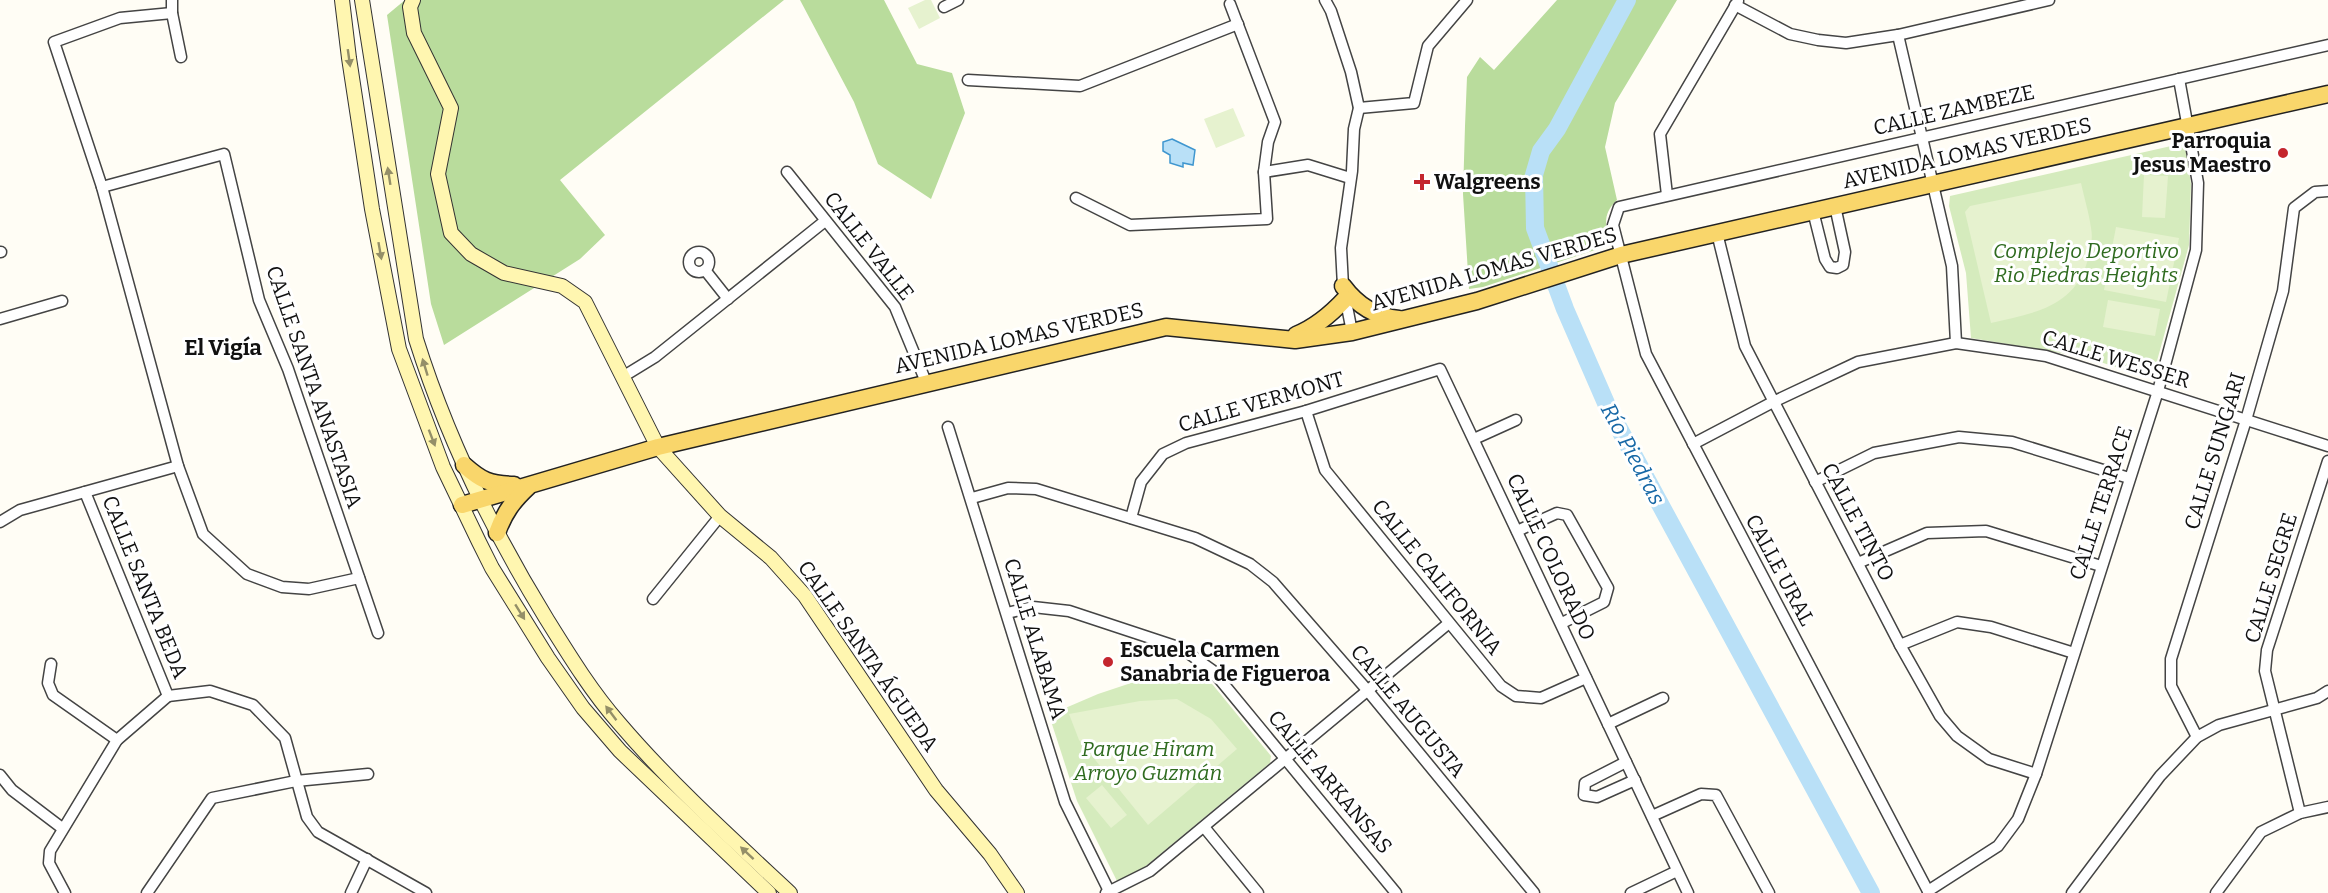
<svg xmlns="http://www.w3.org/2000/svg" width="2328" height="893" viewBox="0 0 2328 893" font-family="Bitter,serif">
<rect width="100%" height="100%" fill="#fffdf5"/>
<g fill="#d5ebbd">
<polygon points="2180,144 2185,146 2191,184 2189,245 2152,379 2085,357 1971,338 1966,273 1949,206 1950,196"/>
<polygon points="1199,673 1213,685 1271,756 1270,763 1141,870 1117,881 1077,801 1049,715 1098,694 1137,681"/>
</g>
<g fill="#b9dc9c">
<polygon points="405,0 784,0 560,180 605,235 580,259 444,345 431,304 387,15"/>
<polygon points="800,0 884,0 917,64 952,73 965,113 931,199 878,164 854,102"/>
<path d="M1557 0H1677L1615 103 1605 147 1617 200C1603 213 1605 224 1609 242L1604 247 1483 287 1469 289 1463 194 1465 126 1467 77 1480 57 1494 70Z"/>
</g>
<g fill="#e6f2cf">
<polygon points="925,0 931,0 940,18 919,29 908,8"/>
<polygon points="1233,108 1245,136 1216,148 1204,119"/>
<polygon points="2144,175 2168,176 2165,218 2142,217"/>
<path d="M2081 183C2084 197 2089 213 2091 228 2093 238 2091 249 2088 259 2075 308 2033 313 1991 323L1965 212 1970 206Z"/>
<polygon points="2116,227 2179,238 2166,302 2104,290"/>
<polygon points="2108,300 2160,309 2155,336 2103,327"/>
<polygon points="1177,699 1211,719 1237,749 1148,825 1079,740 1069,714 1140,701"/>
<polygon points="1102,785 1127,815 1111,828 1086,798"/>
</g>
<polygon fill="#b9e0f7" stroke="#3f96cf" stroke-width="1.5" points="1172,139 1195,150 1193,165 1183,163 1183,167 1170,163 1170,155 1163,151 1163,142"/>
<g fill="none" stroke-linecap="round" stroke-linejoin="round">
<polyline stroke="#b9e0f7" stroke-width="18" points="1627,0 1557,129 1541,151 1534,175 1535,228 1565,309 1609,410 1871,893"/>
<g stroke="#444" stroke-width="13">
<g id="street">
<polyline points="172,0 172,13 181,57"/>
<polyline points="1325,0 1331,11 1351,72 1359,108 1354,129 1352,171 1341,248 1343,286 1352,332"/>
<polyline points="1230,4 1275,122 1268,142 1264,172"/>
<polyline points="1735,5 1790,34 1818,40 1846,43 1898,35 2049,0"/>
<polyline points="944,7 958,0"/>
<polyline points="172,13 120,18 54,42 102,187 178,466 203,534 247,574 282,587 309,589 359,578"/>
<polyline points="1898,35 1952,266 1956,343"/>
<polyline points="968,80 1080,86 1238,24"/>
<polyline points="1359,108 1414,103 1428,46 1467,0"/>
<polyline points="787,172 895,307 926,382"/>
<polyline points="102,187 224,154 259,300 288,369 378,633"/>
<polyline points="1667,195 1660,134 1738,1"/>
<polyline points="1076,198 1130,225 1267,219 1264,172 1308,165 1350,178"/>
<polyline points="1813,211 1825,259 1830,267 1837,268 1843,265 1845,252 1835,206"/>
<polyline points="1717,233 1745,346 1900,645 1940,716 1957,736 1989,759 2036,774"/>
<circle cx="699" cy="262" r="10"/>
<polyline points="0,252 1,252"/>
<polyline points="705,270 728,299"/>
<polyline points="0,319 62,301"/>
<polyline points="624,376 655,357 825,221"/>
<polyline points="1306,411 1325,470 1501,686 1516,696 1541,698 1586,678"/>
<polyline points="948,427 1065,802 1109,891"/>
<polyline points="1474,439 1516,420"/>
<polyline points="1693,444 1773,402 1858,362 1956,343 2046,356 2328,446"/>
<polyline points="1815,482 1874,453 1959,437 2012,442 2129,478"/>
<polyline points="85,492 168,696"/>
<polyline points="972,498 1008,488 1036,489 1195,538 1250,564 1273,582 1368,691 1534,893"/>
<polyline points="1131,518 1141,482 1163,454 1186,443 1306,411 1440,369 1688,893"/>
<polyline points="0,522 20,510 178,466"/>
<polyline points="1517,531 1557,513 1567,515 1608,588 1604,602 1562,623"/>
<polyline points="1858,563 1927,533 1986,531 2101,566"/>
<polyline points="653,599 720,516"/>
<polyline points="1007,613 1033,607 1069,611 1181,648 1212,670 1396,893"/>
<polyline points="1900,645 1957,622 1991,627 2074,653"/>
<polyline points="51,664 48,683 53,695 117,740"/>
<polyline points="168,696 210,691 253,705 285,738 307,817 318,832 426,893"/>
<polyline points="1608,724 1663,698"/>
<polyline points="2197,737 2171,686 2171,659 2246,420 2283,291 2294,208 2315,192 2328,191"/>
<polyline points="1626,762 1585,783 1584,795 1597,797 1635,780"/>
<polyline points="0,775 12,790 62,828"/>
<polyline points="2300,813 2265,671 2267,650 2328,461"/>
<polyline points="1652,816 1701,794 1716,795 1769,893"/>
<polyline points="1204,827 1258,893"/>
<polyline points="1928,891 1998,846 2018,819 2036,774 2158,391 2196,250 2198,183 2179,79"/>
<polyline points="65,893 49,863 50,851 117,740 168,696"/>
<polyline points="147,893 212,798 296,781 368,774"/>
<polyline points="351,893 367,859"/>
<polyline points="1106,893 1150,871 1449,623"/>
<polyline points="1631,893 1677,871"/>
<polyline points="1929,893 1646,354 1613,225 1619,207 2328,45"/>
<polyline points="2072,893 2160,776 2197,737 2219,725 2317,698 2328,691"/>
<polyline points="2216,893 2261,832 2300,813 2328,807"/>
</g>
</g>
<g stroke="#333" stroke-width="16">
<g id="secondary">
<polyline points="342,0 349,58 372,209 399,349 443,467 479,542 492,568 548,658 583,708 620,751 769,893"/>
<path d="M362 0 416 339C447 438 492 530 546 618 569 655 591 691 619 723 671 784 731 838 790 893"/>
<polyline points="413,0 410,7 414,33 451,108 438,174 451,233 471,254 504,273 562,286 585,302 658,447 720,516 771,558 805,596 936,790 990,854 1017,893"/>
</g>
</g>
<g stroke="#222" stroke-width="19">
<g id="primary">
<path d="M1343 286C1357 305 1376 317 1399 319"/>
<path d="M1296 335C1316 327 1331 314 1345 299"/>
<path d="M464 465C482 481 489 484 514 485"/>
<polyline points="462,505 658,447 1166,327 1295,340 1352,332 1477,301 1621,255 2328,94"/>
<path d="M497 533C504 513 513 501 528 487"/>
</g>
</g>
<use href="#street" stroke="#fff" stroke-width="10"/>
<use href="#secondary" stroke="#fff6b0" stroke-width="14"/>
<use href="#primary" stroke="#f9d66b" stroke-width="16"/>
</g>
<defs><path id="oneway-solid" d="M-6-.8H1V-3.2L6.5 0L1 3.2V.8H-6Z" transform="scale(1.5)"/></defs>
<g fill="#948f68">
<use href="#oneway-solid" transform="translate(349 58) rotate(82)"/>
<use href="#oneway-solid" transform="translate(389 176) rotate(-99)"/>
<use href="#oneway-solid" transform="translate(380 251) rotate(80)"/>
<use href="#oneway-solid" transform="translate(425 367) rotate(-107)"/>
<use href="#oneway-solid" transform="translate(432 438) rotate(69)"/>
<use href="#oneway-solid" transform="translate(520 612) rotate(58)"/>
<use href="#oneway-solid" transform="translate(611 713) rotate(-127)"/>
<use href="#oneway-solid" transform="translate(747 853) rotate(-137)"/>
</g>
<g fill="#c4262e" stroke="#fff" stroke-width="2">
<circle cx="2283" cy="153" r="6"/>
<path d="M1419 173h6v6h6v6h-6v6h-6v-6h-6v-6h6z"/>
<circle cx="1108" cy="662" r="6"/>
</g>
<g text-anchor="middle" dominant-baseline="central" stroke-width="6" stroke-linejoin="round" paint-order="stroke">
<g font-size="21" fill="#111" stroke="#fff">
<text transform="translate(1954 110) rotate(-13)">CALLE ZAMBEZE</text>
<text transform="translate(1967 153) rotate(-13)">AVENIDA LOMAS VERDES</text>
<text transform="translate(869 246) rotate(52)">CALLE VALLE</text>
<text transform="translate(1494 269) rotate(-16)">AVENIDA LOMAS VERDES</text>
<text transform="translate(1019 338) rotate(-13)">AVENIDA LOMAS VERDES</text>
<text transform="translate(2116 359) rotate(17)">CALLE WESSER</text>
<text transform="translate(314 387) rotate(71)">CALLE SANTA ANASTASIA</text>
<text transform="translate(1261 402) rotate(-16)">CALLE VERMONT</text>
<text transform="translate(2215 451) rotate(-73)">CALLE SUNGARI</text>
<text transform="translate(2101 503) rotate(-72)">CALLE TERRACE</text>
<text transform="translate(1858 522) rotate(62)">CALLE TINTO</text>
<text transform="translate(1551 557) rotate(65)">CALLE COLORADO</text>
<text transform="translate(1780 570) rotate(62)">CALLE URAL</text>
<text transform="translate(1437 577) rotate(51)">CALLE CALIFORNIA</text>
<text transform="translate(2271 578) rotate(-73)">CALLE SEGRE</text>
<text transform="translate(145 587) rotate(68)">CALLE SANTA BEDA</text>
<text transform="translate(1035 639) rotate(73)">CALLE ALABAMA</text>
<text transform="translate(868 656) rotate(55)">CALLE SANTA ÁGUEDA</text>
<text transform="translate(1408 711) rotate(50)">CALLE AUGUSTA</text>
<text transform="translate(1330 782) rotate(50)">CALLE ARKANSAS</text>
</g>
<g font-size="21" font-weight="bold" fill="#111" stroke="#fff" text-anchor="start">
<text x="2271" y="141" text-anchor="end">Parroquia<tspan x="2271" dy="24">Jesus Maestro</tspan></text>
<text x="1434" y="182">Walgreens</text>
<text x="1120" y="650">Escuela Carmen<tspan x="1120" dy="24">Sanabria de Figueroa</tspan></text>
</g>
<g font-size="21" font-style="italic" fill="#2f6b1f" stroke="#fff">
<text x="2086" y="251">Complejo Deportivo<tspan x="2086" dy="24">Rio Piedras Heights</tspan></text>
<text x="1148" y="749">Parque Hiram<tspan x="1148" dy="24">Arroyo Guzmán</tspan></text>
</g>
<g font-size="22" font-weight="bold" fill="#111" stroke="#fff">
<text x="223" y="347">El Vigía</text>
</g>
<g font-size="22" font-style="italic" fill="#1768a6" stroke="#fff">
<text transform="translate(1633 454) rotate(62)">Río Piedras</text>
</g>
</g>
</svg>
